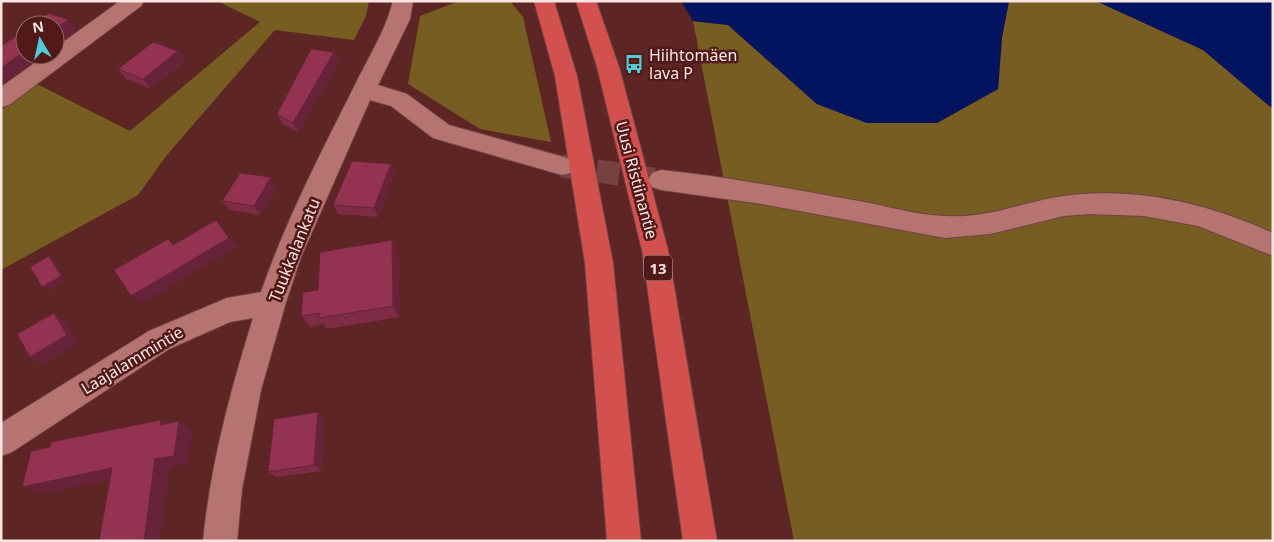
<svg xmlns="http://www.w3.org/2000/svg" width="1274" height="542" viewBox="0 0 1274 542" font-family="'Noto Sans',sans-serif">
<rect width="100%" height="100%" fill="#5d2523"/>
<g fill="#775d22">
<polygon points="217,1 369,1 366,16 354,40 275,30 167,155 138,195 1,270 1,110 37,84 130,131 260,22"/>
<polygon points="459,1 510,1 523,17 551,142 480,129 408,84 420,16"/>
<polygon points="1009,1 1096,1 1203,50 1273,109 1273,541 794,541 693,21 728,25 817,104 867,123 937,123 998,89 1002,37"/>
</g>
<g fill="#02145f">
<polygon points="681,1 1009,1 1002,37 998,89 937,123 867,123 817,104 728,25 693,21"/>
<polygon points="1096,1 1273,1 1273,109 1203,50"/>
</g>
<g fill="none" stroke-linecap="round" stroke-linejoin="round">
<polyline stroke="#754240" stroke-width="23" stroke-dasharray="23 12" stroke-linecap="butt" points="562,166 660,180"/>
<g stroke="#714243" stroke-width="2">
<g id="minor">
<polygon points="120,1 144,1 141,6 9,105 1,107 1,87 46,55 55,55 55,48"/>
<path d="M393 1H413L410 19 378 85 407 94 449 125 571 159 574 166 571 173 562 175 433 138 391 106 370 100 301 257 286 302 261 390 242 489 237 541H203C211 462 230 393 253 318L230 322 169 349 12 452 1 456V423L149 331 227 298 261 292C285 223 319 156 352 91 366 61 385 33 393 1Z"/>
<path d="M661 170C728 177 793 189 859 201 887 206 916 215 945 216 985 219 1023 202 1063 196 1135 186 1208 203 1273 233V256L1198 226 1144 216 1090 214 1064 216 990 234 945 238 762 204 661 190 652 187 648 180 652 173Z"/>
</g>
</g>
<g stroke="#714243" stroke-width="2">
<g id="highway">
<polygon points="534,1 554,1 577,76 613,263 641,541 607,541 585,263 555,76"/>
<polygon points="576,1 596,1 619,67 668,250 717,541 683,541 642,250 597,67"/>
</g>
</g>
<use href="#minor" fill="#b5746f" fill-rule="evenodd"/>
<use href="#highway" fill="#d2504e" fill-rule="evenodd"/>
</g>
<g fill="#7e2b46">
<polygon points="178,51 185,61 151,89 126,79 118,69"/>
<polygon points="339,62 298,132 282,124 277,114"/>
<polygon points="391,164 395,174 378,217 338,214 333,205"/>
<polygon points="277,186 260,215 230,210 222,201"/>
<polygon points="392,240 398,252 400,317 327,329 323,324 310,327 301,316"/>
<polygon points="325,418 321,471 276,477 268,472"/>
</g>
<g fill="#672339">
<polygon points="68,20 76,30 55,46 55,29"/>
<polygon points="25,51 25,55 43,55 1,85 1,68"/>
<polygon points="178,51 185,61 151,89 143,79"/>
<polygon points="334,52 339,62 298,132 293,123"/>
<polygon points="391,164 395,174 378,217 374,208"/>
<polygon points="271,177 277,186 260,215 254,206"/>
<polygon points="216,220 237,247 141,304 131,296"/>
<polygon points="392,240 398,252 400,317 393,306"/>
<polygon points="49,256 55,261 66,281 48,291 42,287"/>
<polygon points="54,313 65,321 78,343 42,365 30,357"/>
<polygon points="318,412 325,418 321,471 314,465"/>
<polygon points="161,420 175,429 160,425"/>
<polygon points="179,421 192,430 188,464 170,467 160,541 144,541 155,459"/>
<polygon points="112,468 128,476 41,494 22,487"/>
</g>
<g fill="#933251" stroke="#672339">
<polygon points="49,13 68,20 55,29 55,25 32,25"/>
<polygon points="25,30 25,51 1,68 1,46"/>
<polygon points="153,42 178,51 143,79 118,69"/>
<polygon points="311,49 334,52 293,123 277,114"/>
<polygon points="352,161 391,164 374,208 333,205"/>
<polygon points="240,173 271,177 254,206 222,201"/>
<polygon points="216,220 229,238 131,296 114,270 168,239 173,245"/>
<polygon points="392,240 393,306 319,318 319,313 301,316 303,292 318,290 320,252"/>
<polygon points="49,256 61,276 42,287 30,267"/>
<polygon points="54,313 67,335 30,357 17,334"/>
<polygon points="318,412 314,465 268,472 274,419"/>
<polygon points="161,420 160,425 179,421 174,456 155,459 144,541 99,541 112,468 22,487 31,451 50,447 51,442"/>
</g>
<defs>
<g id="bus-bare" transform="scale(1.5)"><path d="M-5-6H5V4H4V6H2V4H-2V6H-4V4H-5ZM-3.5-4V0h7V-4ZM-3.5 1.2v1.5H-2V1.2ZM2 1.2v1.5H3.5V1.2Z" fill="#52cbd7" stroke="#511a19" stroke-width="2.5" paint-order="stroke"/></g>
</defs>
<g fill-rule="evenodd">
<use href="#bus-bare" x="634" y="64"/>
</g>
<g text-anchor="middle" dominant-baseline="central" stroke-width="5" stroke-linejoin="round" paint-order="stroke">
<rect fill="#511a19" stroke="#c9a9a7" stroke-width="1" x="644" y="255.5" width="28" height="25" rx="4"/>
<g font-size="15" font-weight="bold" fill="#fce6e4">
<text x="658" y="268">13</text>
</g>
<g font-size="16" fill="#fce6e4" stroke="#511a19" text-anchor="start">
<text x="649" y="55">Hiihtomäen<tspan x="649" dy="18">lava P</tspan></text>
</g>
<g font-size="16" fill="#fce6e4" stroke="#511a19">
<text transform="translate(637 180) rotate(75)">Uusi Ristiinantie</text>
<text transform="translate(294 250) rotate(-68)">Tuukkalankatu</text>
<text transform="translate(132 360) rotate(-31)">Laajalammintie</text>
</g>
</g>
<rect width="1274" height="542" fill="none" stroke="#fce6e4" stroke-width="5"/>
<g transform="translate(40 40) rotate(351)"><circle r="24" fill="#511a19" stroke="#956c6a"/>
<path d="M0-4L9 19L0 12L-9 19Z" fill="#52cbd7"/>
<text y="-8" font-size="14" font-weight="bold" text-anchor="middle" fill="#fce6e4">N</text>
</g>
</svg>
